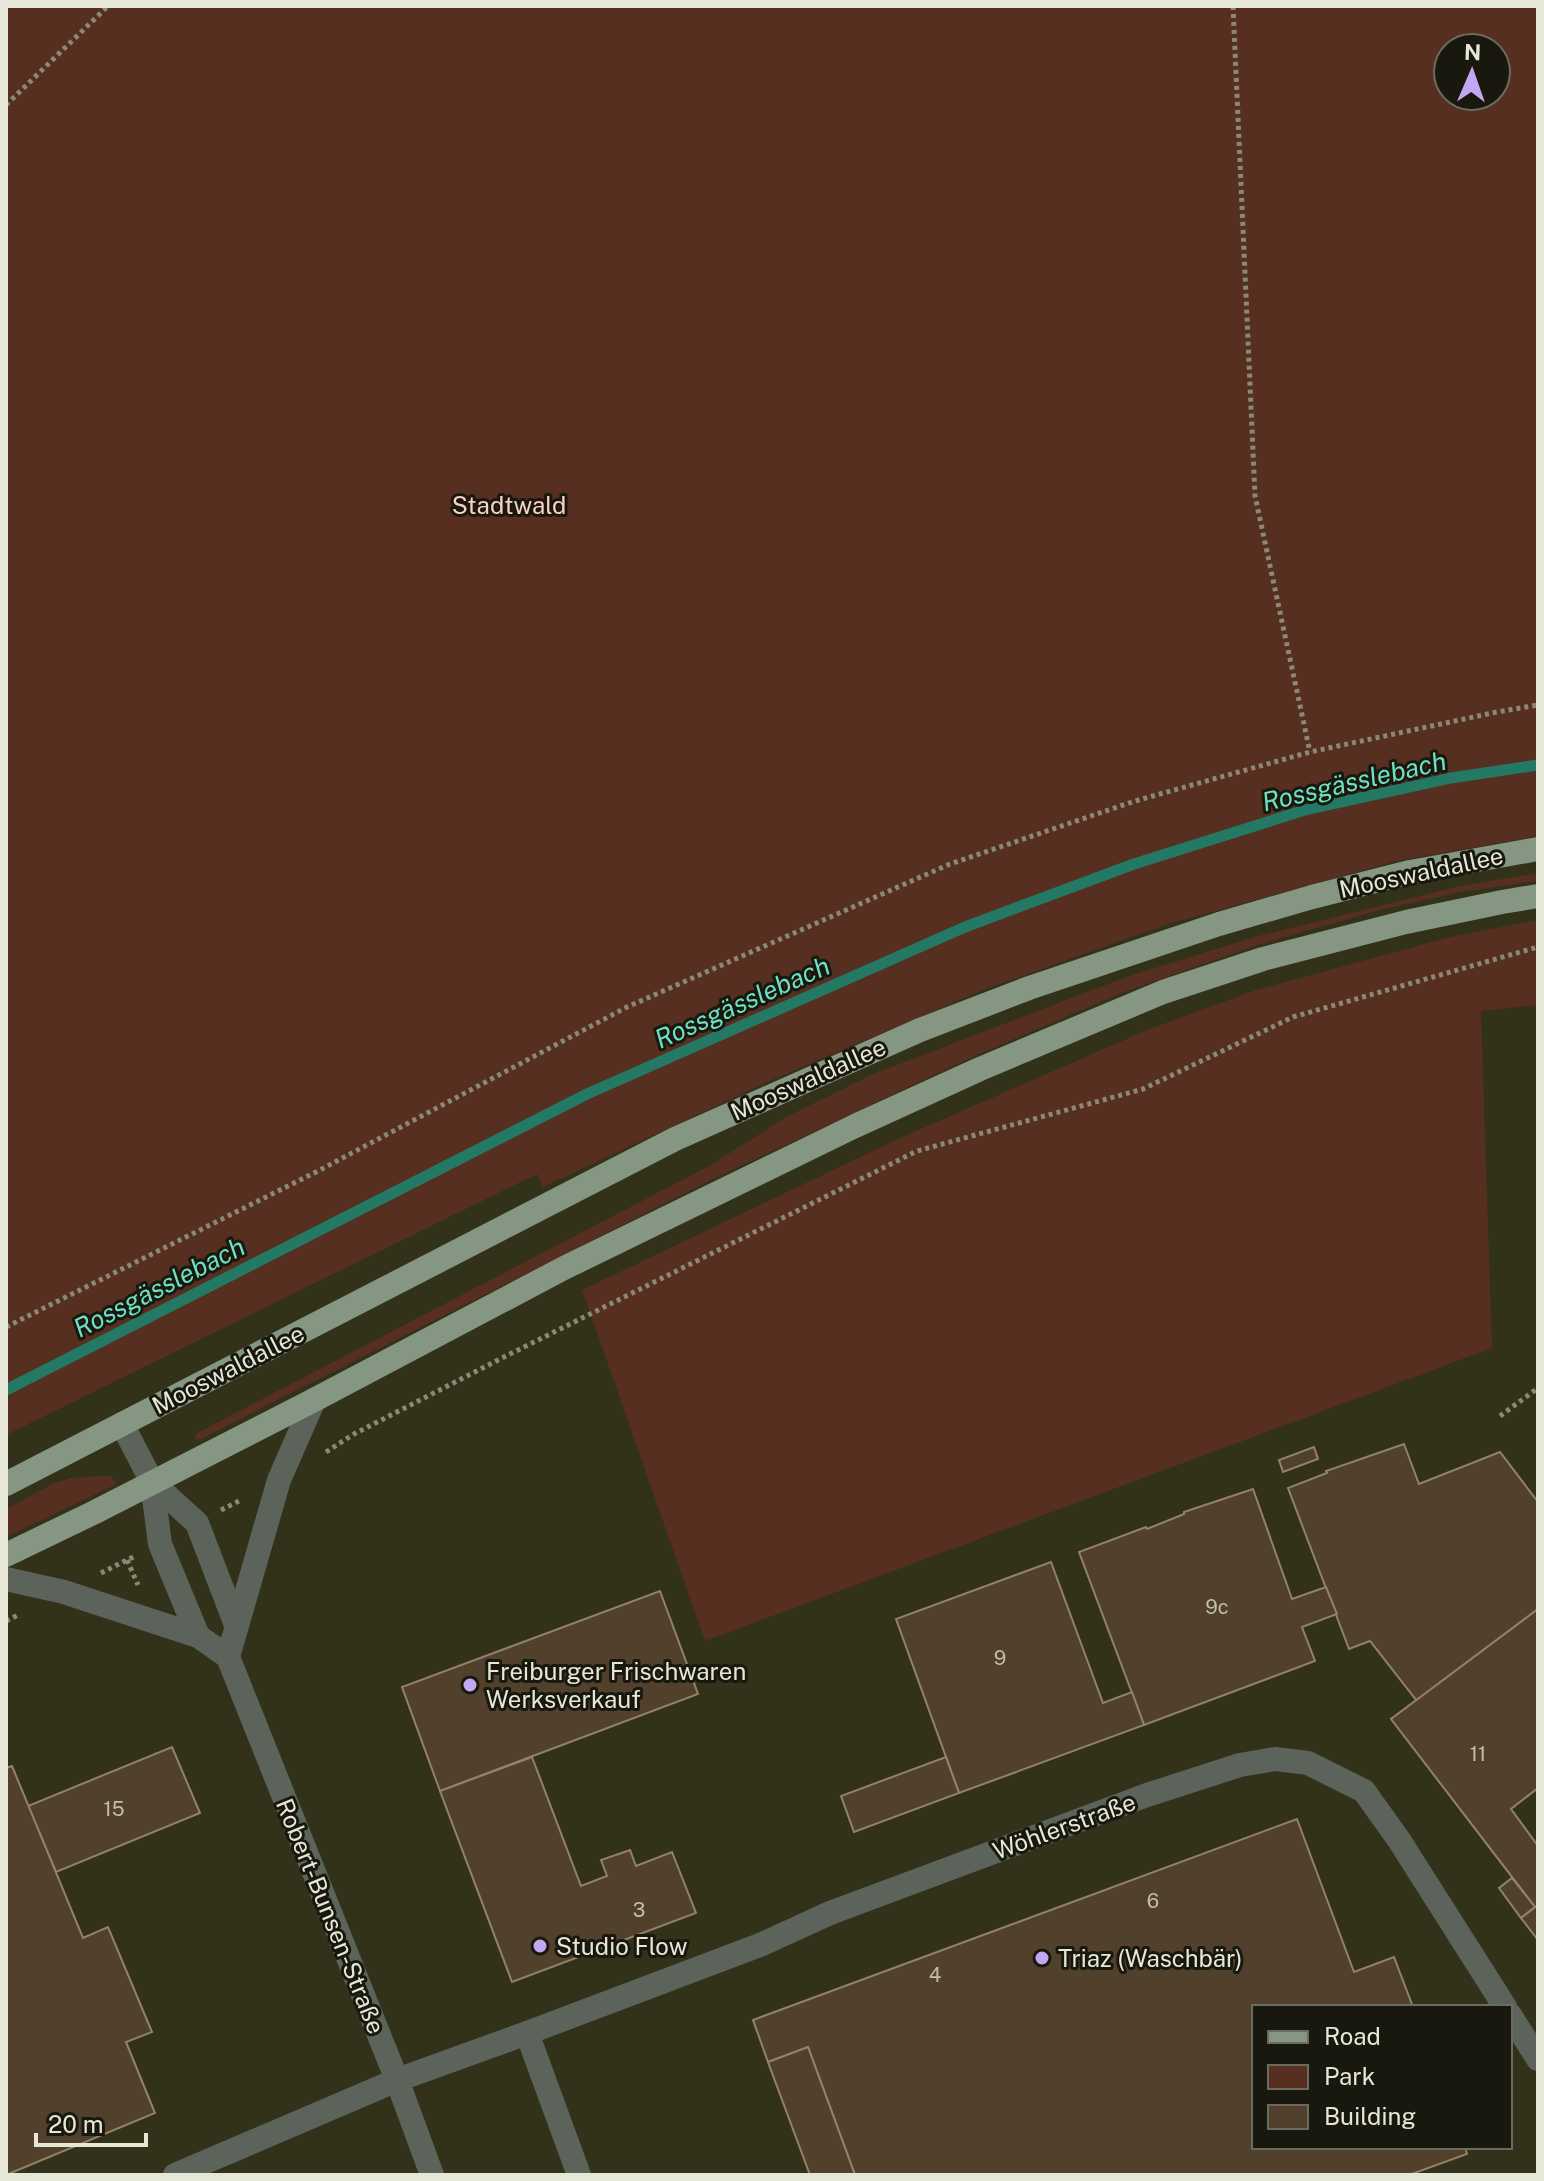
<svg xmlns="http://www.w3.org/2000/svg" width="1544" height="2181" viewBox="0 0 1544 2181" font-family="'Public Sans',sans-serif">
<rect width="100%" height="100%" fill="#323119"/>
<g fill="#562f20" fill-rule="evenodd">
<path d="M6 6H1538V836L1397 861 1168 924 983 990 767 1082 543 1187 537 1174 6 1435ZM1448 48H1496V96H1448ZM1518 766 1519 770 1452 780 1306 812 1136 865 1134 862 1304 809 1450 776Z"/>
<polygon points="1538,873 1538,881 1461,892 1380,910 1261,944 1124,992 979,1054 713,1179 201,1439 195,1439 195,1436 197,1433 709,1166 788,1116 873,1074 1129,976 1258,936 1460,886"/>
<polygon points="1538,920 1538,1005 1481,1011 1492,1348 705,1641 582,1290 900,1138 1147,1030 1256,990 1450,937"/>
<polygon points="100,1476 110,1476 117,1484 6,1537 6,1509 52,1484 71,1478"/>
</g>
<g fill="none" stroke-linecap="round" stroke-linejoin="round">
<polyline stroke="#247965" stroke-width="11" points="6,1390 587,1094 965,927 1134,864 1305,810 1451,778 1538,765"/>
</g>
<g fill="#51412c" stroke="#93816a" stroke-width="2">
<polygon points="1404,1444 1419,1484 1500,1452 1538,1502 1538,1609 1417,1701 1370,1641 1349,1649 1288,1488 1327,1473 1326,1471"/>
<polygon points="1314,1447 1318,1459 1283,1472 1279,1460"/>
<polygon points="1253,1489 1292,1599 1326,1587 1337,1614 1302,1627 1315,1661 1144,1725 1079,1552 1146,1527 1147,1529 1184,1514 1184,1512"/>
<polygon points="1051,1562 1103,1703 1132,1692 1144,1725 959,1793 896,1619"/>
<polygon points="660,1591 698,1694 440,1791 402,1687"/>
<polygon points="1538,1609 1538,1788 1511,1809 1538,1846 1538,1905 1535,1907 1391,1719"/>
<polygon points="172,1747 200,1813 56,1872 28,1806"/>
<polygon points="532,1757 581,1886 607,1876 601,1860 630,1850 636,1866 672,1852 696,1913 512,1982 440,1791"/>
<polygon points="946,1757 959,1793 854,1832 841,1796"/>
<polygon points="12,1766 83,1938 108,1927 152,2032 126,2042 155,2113 6,2175 6,1768"/>
<polygon points="1297,1819 1354,1972 1394,1957 1413,2007 1254,2007 1254,2147 1465,2147 1467,2154 1409,2175 855,2175 808,2047 768,2062 753,2020"/>
<polygon points="1512,1878 1535,1907 1521,1918 1499,1888"/>
<polygon points="1538,1905 1538,1940 1521,1918"/>
<polygon points="808,2047 855,2175 810,2175 768,2062"/>
</g>
<g fill="none" stroke-linecap="round" stroke-linejoin="round">
<g stroke="#8a8975" stroke-width="5" stroke-dasharray="4 4" stroke-linecap="butt">
<polyline points="1233,6 1255,496 1310,752"/>
<polyline points="6,105 108,6"/>
<polyline points="6,1327 316,1172 627,1007 950,864 1135,801 1310,752 1497,712 1538,705"/>
<polyline points="1500,1416 1538,1388"/>
<polyline points="326,1452 354,1434 502,1358 917,1151 1143,1089 1293,1017 1538,947"/>
<polyline points="221,1510 241,1500"/>
<polyline points="127,1560 138,1585"/>
<polyline points="101,1573 135,1556"/>
<polyline points="6,1621 20,1614"/>
</g>
<g stroke="#5b635a" stroke-width="24">
<polyline points="122,1424 152,1482 160,1544 198,1636"/>
<polyline points="152,1482 197,1523 236,1625"/>
<polyline points="6,1579 64,1592 198,1636 228,1657 397,2080 432,2175"/>
<polyline points="228,1657 279,1480 314,1400"/>
<polyline points="1510,2015 1538,2059"/>
<polyline points="527,2033 579,2175"/>
<polyline points="175,2175 397,2080 527,2033 760,1945 830,1913 1147,1795 1240,1765 1275,1759 1308,1763 1364,1791 1399,1840 1505,2007"/>
</g>
<g stroke="#859682" stroke-width="24">
<polyline points="6,1484 675,1139 920,1030 1029,988 1219,924 1312,897 1410,872 1538,849"/>
<polyline points="6,1555 95,1512 314,1400 564,1268 855,1126 980,1069 1163,992 1263,959 1406,922 1502,902 1538,896"/>
</g>
</g>
<g fill="#c3a7f2" stroke="#19180e" stroke-width="3">
<circle cx="470" cy="1685" r="8"/>
<circle cx="540" cy="1946" r="8"/>
<circle cx="1042" cy="1958" r="8"/>
</g>
<g text-anchor="middle" dominant-baseline="central" stroke-width="6" stroke-linejoin="round" paint-order="stroke">
<g font-size="20" fill="#c2bead">
<text x="1217" y="1607">9c</text>
<text x="1000" y="1658">9</text>
<text x="1478" y="1754">11</text>
<text x="114" y="1809">15</text>
<text x="1153" y="1901">6</text>
<text x="639" y="1910">3</text>
<text x="935" y="1975">4</text>
</g>
<g font-size="24" fill="#f7d1c4" stroke="#19180e">
<text x="509" y="505">Stadtwald</text>
</g>
<g font-size="24" fill="#e7e7d8" stroke="#19180e">
<text transform="translate(1421 872) rotate(-12)">Mooswaldallee</text>
<text transform="translate(808 1079) rotate(-24)">Mooswaldallee</text>
<text transform="translate(228 1369) rotate(-27)">Mooswaldallee</text>
<text transform="translate(1064 1826) rotate(-20)">Wöhlerstraße</text>
<text transform="translate(331 1916) rotate(68)">Robert-Bunsen-Straße</text>
</g>
<g font-size="24" fill="#e7e7d8" stroke="#19180e" text-anchor="start">
<text x="486" y="1671">Freiburger Frischwaren<tspan x="486" dy="28">Werksverkauf</tspan></text>
<text x="556" y="1946">Studio Flow</text>
<text x="1058" y="1958">Triaz (Waschbär)</text>
</g>
<g font-size="26" font-style="italic" fill="#6ce1c3" stroke="#19180e">
<text transform="translate(1354 781) rotate(-13)">Rossgässlebach</text>
<text transform="translate(742 1002) rotate(-24)">Rossgässlebach</text>
<text transform="translate(159 1287) rotate(-27)">Rossgässlebach</text>
</g>
</g>
<rect width="1544" height="2181" fill="none" stroke="#e7e7d8" stroke-width="16"/>
<rect x="1252" y="2005" width="260" height="144" fill="#19180e" stroke="#6b6b5f" stroke-width="2"/>
<rect x="1268" y="2031" width="40" height="12" fill="#859682" stroke="#6b6b5f" stroke-width="2"/>
<text x="1324" y="2045" font-size="24" fill="#e7e7d8">Road</text>
<rect x="1268" y="2065" width="40" height="24" fill="#562f20" stroke="#6b6b5f" stroke-width="2"/>
<text x="1324" y="2085" font-size="24" fill="#e7e7d8">Park</text>
<rect x="1268" y="2105" width="40" height="24" fill="#51412c" stroke="#6b6b5f" stroke-width="2"/>
<text x="1324" y="2125" font-size="24" fill="#e7e7d8">Building</text>
<g transform="translate(1472 72) rotate(2)"><circle r="38" fill="#19180e" stroke="#6b6b5f" stroke-width="2"/>
<path d="M0-6L14 30L0 20L-14 30Z" fill="#c3a7f2"/>
<text y="-12" font-size="22" font-weight="bold" text-anchor="middle" fill="#e7e7d8">N</text>
</g>
<path d="M36 2133v12h110v-12" fill="none" stroke="#e7e7d8" stroke-width="4"/>
<text x="48" y="2133" font-size="24" fill="#e7e7d8" stroke="#19180e" stroke-width="6" paint-order="stroke">20 m</text>
</svg>
